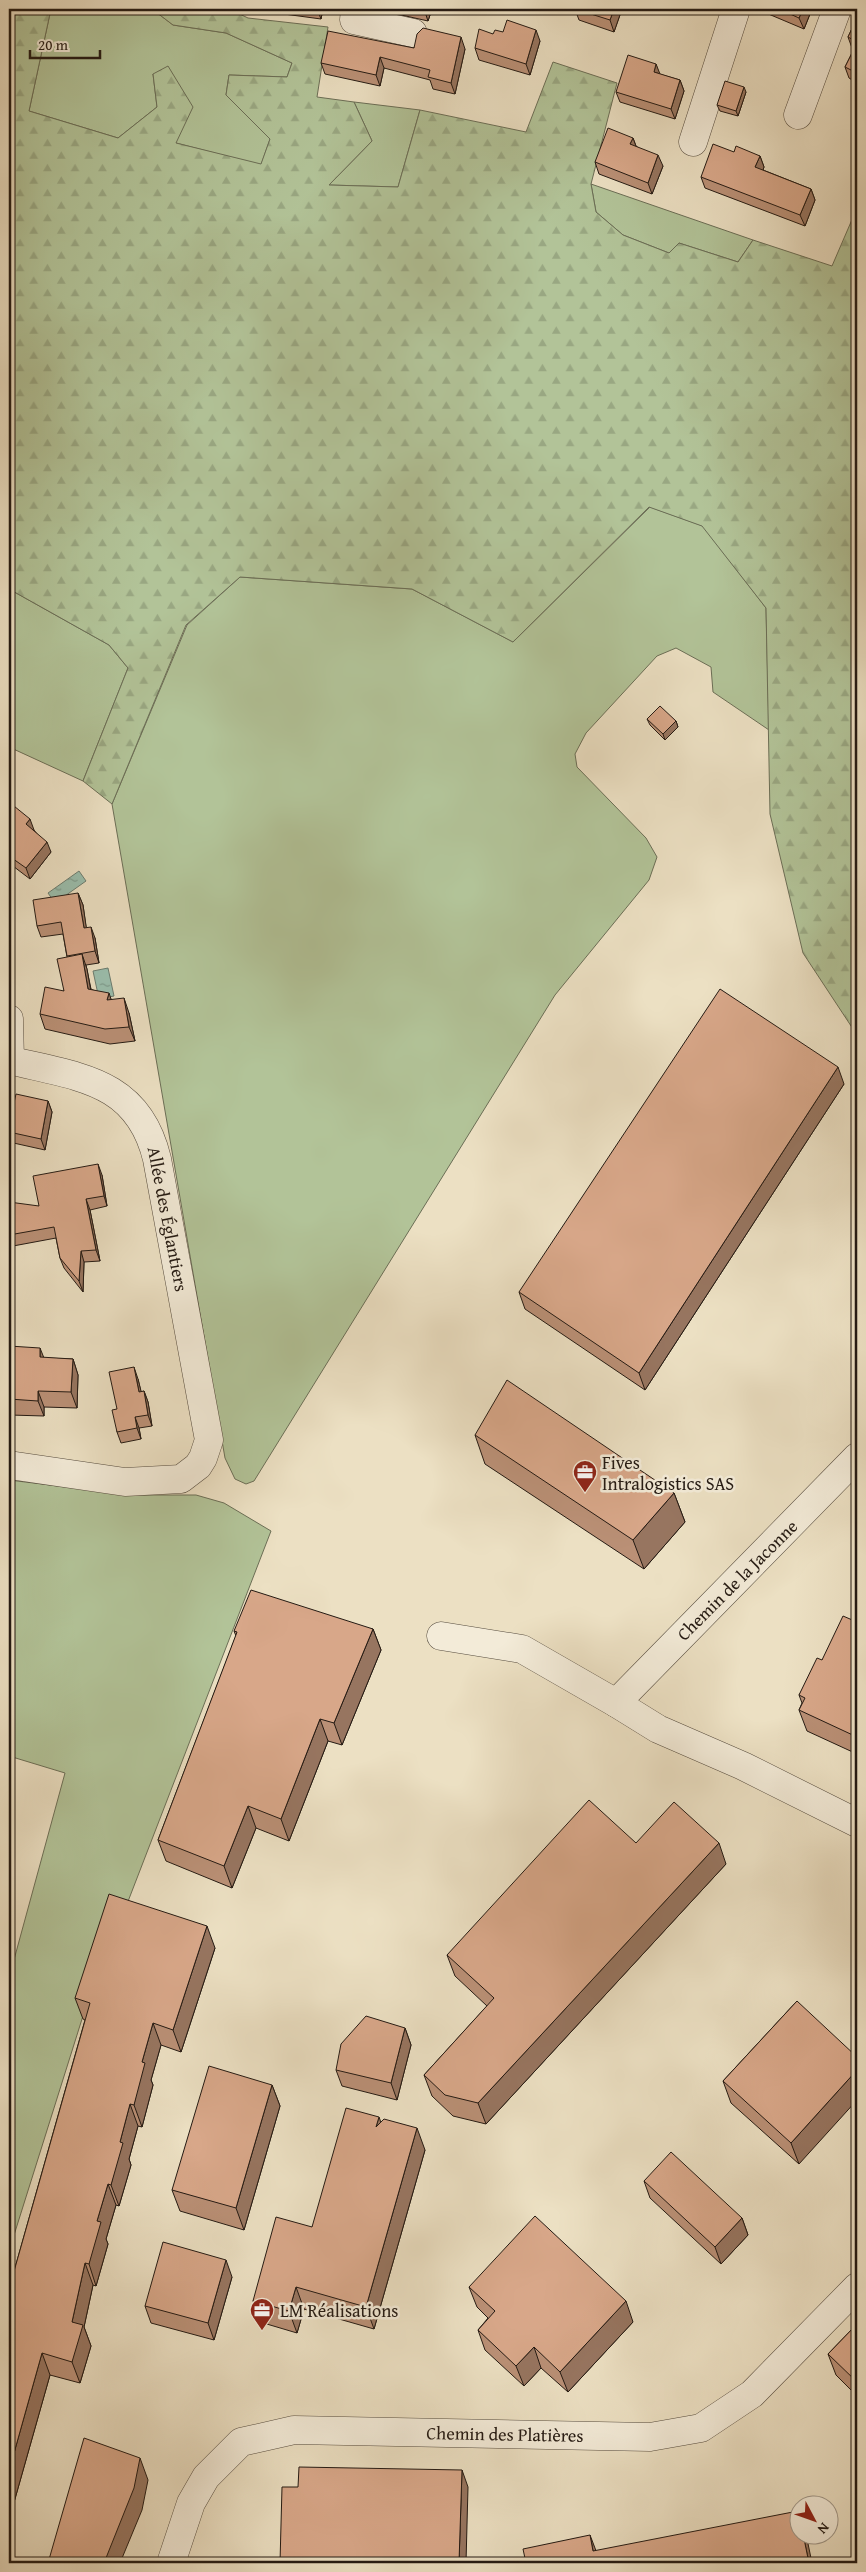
<svg xmlns="http://www.w3.org/2000/svg" width="866" height="2572" viewBox="0 0 866 2572" font-family="'Gentium Book Plus',serif">
<defs>
<pattern id="forest-firs" width="22" height="20" patternUnits="userSpaceOnUse" patternTransform="scale(1.25)"><rect width="22" height="20" fill="#b2c398"/><path d="M5 1l3.5 6h-7zM16 11l3.5 6h-7z" fill="#99a782"/></pattern>
<pattern id="water-ripples" width="26" height="14" patternUnits="userSpaceOnUse" patternTransform="scale(1.25)"><rect width="26" height="14" fill="#9abead"/><path d="M2 4q2-2 4 0t4 0M15 11q2-2 4 0t4 0" fill="none" stroke="#7d9a8c"/></pattern>
</defs>
<rect width="100%" height="100%" fill="#ece0c3"/>
<filter id="stains"><feTurbulence type="fractalNoise" baseFrequency=".004" numOctaves="4"/><feColorMatrix values="0 0 0 0 .2 0 0 0 0 .09 0 0 0 0 .02 0 0 0 .5 -.17"/></filter>
<radialGradient id="worn" r=".72"><stop offset=".6" stop-color="#630" stop-opacity="0"/><stop offset="1" stop-color="#630" stop-opacity=".3"/></radialGradient>
<g fill="#b2c398" stroke="#6b6e56">
<polygon points="51,9 152,9 173,25 226,33 292,63 287,77 229,75 226,95 270,139 261,165 176,143 153,74 157,107 118,138 29,111"/>
<polygon points="354,102 420,110 398,187 329,185 372,141"/>
<polygon points="591,184 753,240 738,262 679,243 669,253 623,235 596,212"/>
<polygon points="650,507 703,526 766,608 769,730 713,692 711,667 676,648 657,656 586,733 575,754 577,767 646,838 657,857 649,880 555,995 254,1481 246,1484 235,1479 225,1458 112,804 187,625 240,577 412,589 513,642"/>
<polygon points="9,589 109,645 128,668 83,781 9,747"/>
<polygon points="9,1480 131,1495 196,1495 224,1503 271,1531 127,1904 116,1911 9,2251 9,1978 65,1773 9,1756"/>
</g>
<polygon fill="url(#forest-firs)" stroke="#6b6e56" points="9,9 51,9 29,111 118,138 157,107 153,74 168,66 193,107 176,143 261,164 270,139 226,95 229,75 287,77 292,63 226,33 173,25 152,9 229,9 248,18 328,27 317,97 354,102 372,141 329,185 398,187 420,110 526,132 553,62 617,83 591,184 596,212 623,235 669,253 679,243 738,262 753,240 832,266 857,208 857,1035 803,953 770,814 766,608 702,526 649,507 513,642 412,589 240,577 186,625 112,804 83,781 128,668 109,645 9,589"/>
<g fill="url(#water-ripples)" stroke="#6b7c6f">
<polygon points="79,871 86,881 55,903 48,893"/>
<polygon points="108,968 114,996 99,999 93,971"/>
</g>
<g fill="none" stroke-linecap="round" stroke-linejoin="round">
<g stroke="#564c3f" stroke-width="29">
<g id="minor">
<polyline points="355,9 354,20 413,33"/>
<polyline points="798,115 837,9"/>
<polyline points="693,142 736,9"/>
<polyline points="9,1019 10,1061"/>
<path d="M9 1060C77 1077 138 1079 157 1159L209 1440 203 1458 198 1466 181 1479 125 1482 9 1465"/>
<polyline points="857,1457 616,1703 658,1729 743,1766 857,1823"/>
<polyline points="441,1636 522,1649 616,1703"/>
<polyline points="171,2563 191,2503 206,2477 241,2442 294,2430 650,2437 701,2428 752,2394 857,2287"/>
</g>
</g>
<use href="#minor" stroke="#f3ebd8" stroke-width="28"/>
</g>
<g fill="#ba9076" stroke="#241a13">
<polygon points="247,9 323,9 321,19"/>
<polygon points="375,9 432,9 428,21"/>
<polygon points="575,9 622,9 614,32 579,20"/>
<polygon points="759,9 812,9 804,29 759,10"/>
<polygon points="857,18 857,83 849,78 845,67 854,49 852,48 848,37"/>
<polygon points="493,34 540,41 530,75 479,60 475,48"/>
<polygon points="414,48 465,49 455,94 433,89 430,80 384,68 380,86 325,74 321,63"/>
<polygon points="656,64 659,74 680,80 684,91 675,119 620,102 616,92"/>
<polygon points="746,92 738,116 720,111 717,105"/>
<polygon points="633,138 636,146 663,166 652,194 599,174 595,162"/>
<polygon points="734,152 760,156 764,167 763,170 811,189 815,200 805,226 705,188 701,177"/>
<polygon points="647,719 676,721 678,727 665,740 650,725"/>
<polygon points="9,802 34,830 51,852 30,879 9,863"/>
<polygon points="78,893 83,905 86,927 95,938 99,963 86,965 91,989 111,999 129,1013 135,1041 110,1044 45,1029 40,1014 64,991 67,957 63,934 41,937 37,926"/>
<polygon points="844,1084 645,1390 525,1309 519,1292"/>
<polygon points="9,1101 14,1103 48,1101 52,1112 45,1150 9,1142"/>
<polygon points="102,1175 107,1206 90,1210 100,1261 84,1262 83,1292 64,1268 60,1258 56,1238 13,1246 9,1235 39,1206"/>
<polygon points="9,1346 44,1358 73,1359 78,1375 77,1408 44,1407 44,1416 10,1415 9,1411"/>
<polygon points="138,1379 141,1392 144,1391 148,1402 152,1426 139,1428 141,1439 121,1443 117,1432 117,1409"/>
<polygon points="475,1435 674,1493 685,1522 644,1569 485,1464"/>
<polygon points="857,1622 857,1754 807,1731 799,1710 802,1703 799,1695 822,1660"/>
<polygon points="373,1629 381,1650 342,1745 328,1741 289,1841 256,1828 232,1888 166,1861 158,1840 236,1636 234,1631"/>
<polygon points="636,1843 726,1864 486,2124 453,2116 432,2096 424,2075 487,2006 455,1976 447,1955"/>
<polygon points="215,1948 181,2052 161,2045 151,2080 153,2085 142,2127 138,2126 129,2159 131,2165 119,2206 116,2205 106,2239 108,2244 96,2286 93,2285 84,2327 91,2346 80,2383 50,2375 9,2520 9,2289 85,2020 83,2019 75,1998"/>
<polygon points="797,2001 799,2164 731,2103 723,2081"/>
<polygon points="405,2028 411,2045 397,2100 342,2086 336,2070"/>
<polygon points="272,2085 280,2106 244,2230 180,2211 172,2190"/>
<polygon points="381,2122 425,2150 374,2329 304,2309 297,2333 260,2322 253,2301 312,2227"/>
<polygon points="644,2181 742,2218 748,2235 721,2264 650,2198"/>
<polygon points="232,2277 214,2340 151,2323 145,2306"/>
<polygon points="469,2287 633,2322 568,2392 541,2368 524,2386 485,2350 478,2330 488,2318 477,2307"/>
<polygon points="857,2324 857,2396 836,2375 828,2354"/>
</g>
<g fill="#977560" stroke="#241a13">
<polygon points="317,9 323,9 321,19"/>
<polygon points="424,9 432,9 428,21"/>
<polygon points="614,9 622,9 614,32 610,20"/>
<polygon points="803,9 812,9 804,29 799,18"/>
<polygon points="536,30 540,41 530,75 526,64"/>
<polygon points="461,37 465,49 455,94 451,83"/>
<polygon points="380,57 384,68 380,86 376,75"/>
<polygon points="656,64 660,74 654,72"/>
<polygon points="680,80 684,91 675,119 671,109"/>
<polygon points="744,87 746,92 738,116 736,111"/>
<polygon points="633,138 637,149 630,144"/>
<polygon points="658,155 663,166 652,194 648,183"/>
<polygon points="760,156 764,167 760,178 755,167"/>
<polygon points="811,189 815,200 805,226 800,215"/>
<polygon points="676,721 678,727 665,740 663,734"/>
<polygon points="9,779 13,789 9,796"/>
<polygon points="30,819 34,830 30,835 26,824"/>
<polygon points="47,842 51,852 30,879 26,868"/>
<polygon points="78,893 83,905 88,939 84,928"/>
<polygon points="91,927 95,938 99,963 95,951"/>
<polygon points="82,954 87,969 93,1003 88,989"/>
<polygon points="109,993 114,1008 107,1000"/>
<polygon points="124,998 129,1013 135,1041 129,1027"/>
<polygon points="838,1067 844,1084 645,1390 639,1373"/>
<polygon points="48,1101 52,1112 45,1150 41,1139"/>
<polygon points="98,1164 102,1175 107,1206 104,1196"/>
<polygon points="86,1199 90,1210 100,1261 96,1250"/>
<polygon points="81,1251 84,1262 83,1292 79,1281"/>
<polygon points="40,1348 46,1363 40,1357"/>
<polygon points="73,1359 78,1375 77,1408 71,1392"/>
<polygon points="134,1367 138,1379 144,1403 139,1392"/>
<polygon points="38,1391 44,1407 44,1416 38,1401"/>
<polygon points="144,1391 148,1402 152,1426 148,1415"/>
<polygon points="135,1417 139,1428 141,1439 137,1428"/>
<polygon points="674,1493 685,1522 644,1569 633,1540"/>
<polygon points="373,1629 381,1650 342,1745 334,1723"/>
<polygon points="320,1719 328,1741 289,1841 281,1819"/>
<polygon points="248,1806 256,1828 232,1888 224,1866"/>
<polygon points="719,1843 726,1864 486,2124 478,2103"/>
<polygon points="9,1884 13,1897 9,1912"/>
<polygon points="207,1926 215,1948 181,2052 173,2030"/>
<polygon points="153,2023 161,2045 151,2080 153,2085 142,2127 134,2105 142,2062"/>
<polygon points="405,2028 411,2045 397,2100 391,2083"/>
<polygon points="857,2070 857,2100 799,2164 791,2143"/>
<polygon points="272,2085 280,2106 244,2230 236,2208"/>
<polygon points="130,2104 138,2126 129,2159 131,2165 119,2206 111,2185 120,2142"/>
<polygon points="379,2117 387,2139 376,2127"/>
<polygon points="417,2128 425,2150 374,2329 366,2307"/>
<polygon points="108,2184 116,2205 106,2239 108,2244 96,2286 89,2264 97,2221"/>
<polygon points="742,2218 748,2235 721,2264 715,2247"/>
<polygon points="226,2260 232,2277 214,2340 208,2323"/>
<polygon points="85,2263 93,2285 84,2327 91,2346 80,2383 72,2362 72,2322"/>
<polygon points="296,2287 304,2309 297,2333 289,2311"/>
<polygon points="626,2301 633,2322 568,2392 560,2372"/>
<polygon points="534,2347 541,2368 524,2386 516,2366"/>
<polygon points="42,2353 50,2375 9,2520 9,2471"/>
<polygon points="140,2458 148,2480 142,2510 120,2563 104,2563"/>
<polygon points="462,2470 468,2487 466,2563 459,2563"/>
<polygon points="803,2534 806,2534 812,2563 809,2563"/>
<polygon points="590,2535 598,2556 593,2551"/>
</g>
<g fill="#d8a789" stroke="#241a13">
<polygon points="575,9 614,9 610,20"/>
<polygon points="779,9 803,9 799,18"/>
<polygon points="857,18 857,42 848,37"/>
<polygon points="507,20 536,30 526,64 475,48 479,29 493,34 495,30 503,32"/>
<polygon points="423,28 461,37 451,83 428,77 430,70 380,57 376,75 321,63 328,31 414,48 417,34"/>
<polygon points="857,43 857,73 845,67"/>
<polygon points="628,55 656,64 654,72 680,80 671,109 616,92"/>
<polygon points="725,81 744,87 736,111 717,105"/>
<polygon points="608,128 633,138 630,144 658,155 648,183 595,162"/>
<polygon points="713,144 734,152 736,146 760,156 755,167 811,189 800,215 701,177"/>
<polygon points="660,706 676,721 663,734 647,719"/>
<polygon points="9,802 30,819 26,824 47,842 26,868 9,856"/>
<polygon points="78,893 84,928 91,927 95,951 67,956 61,922 37,926 33,900"/>
<polygon points="82,954 88,989 109,993 107,1000 124,998 129,1027 105,1029 40,1014 45,987 64,991 57,959"/>
<polygon points="720,989 838,1067 639,1373 519,1292"/>
<polygon points="16,1094 48,1101 41,1139 9,1132 9,1101 14,1103"/>
<polygon points="98,1164 104,1196 86,1199 96,1250 81,1251 79,1281 60,1258 54,1227 9,1235 9,1202 39,1206 33,1176"/>
<polygon points="9,1346 40,1348 40,1357 73,1359 71,1392 38,1391 38,1401 9,1399"/>
<polygon points="134,1367 139,1392 144,1391 148,1415 135,1417 137,1428 117,1432 112,1410 117,1409 109,1372"/>
<polygon points="507,1380 674,1493 633,1540 475,1435"/>
<polygon points="251,1590 373,1629 334,1723 320,1719 281,1819 248,1806 224,1866 158,1840 237,1632 234,1631"/>
<polygon points="843,1616 857,1622 857,1737 799,1710 805,1698 799,1695 817,1658 822,1660"/>
<polygon points="589,1800 636,1843 674,1802 719,1843 478,2103 445,2095 424,2075 494,1998 447,1955"/>
<polygon points="109,1894 207,1926 173,2030 153,2023 142,2062 145,2063 134,2105 130,2104 120,2142 123,2143 111,2185 108,2184 97,2221 101,2222 89,2264 85,2263 72,2322 83,2325 72,2362 42,2353 9,2471 9,2289 90,2003 75,1998"/>
<polygon points="797,2001 857,2057 857,2070 791,2143 723,2081"/>
<polygon points="366,2016 405,2028 391,2083 336,2070 341,2044"/>
<polygon points="209,2066 272,2085 236,2208 172,2190"/>
<polygon points="346,2108 379,2117 376,2127 384,2119 417,2128 366,2307 296,2287 289,2311 253,2301 276,2217 312,2227"/>
<polygon points="671,2152 742,2218 715,2247 644,2181"/>
<polygon points="535,2216 626,2301 560,2372 534,2347 516,2366 478,2330 495,2311 469,2287"/>
<polygon points="163,2242 226,2260 208,2323 145,2306"/>
<polygon points="857,2324 857,2382 828,2354"/>
<polygon points="84,2438 140,2458 134,2488 104,2563 48,2563"/>
<polygon points="299,2467 462,2470 459,2563 280,2563 282,2487 298,2487"/>
<polygon points="798,2511 798,2534 803,2534 809,2563 526,2563 523,2549 590,2535 593,2551"/>
</g>
<defs>
<g id="office-pin" transform="scale(1.25)"><path d="M0 17L-7.5 6A9.5 9.5 0 1 1 7.5 6Z" fill="#8f2418" stroke="#f3ebd8"/><path d="M-6-3h4V-5.5h4V-3h4V5H-6ZM-1-4.5V-3h2v-1.5ZM-6 0V1H6V0Z" fill="#fff"/></g>
</defs>
<g fill-rule="evenodd">
<use href="#office-pin" x="585" y="1472"/>
<use href="#office-pin" x="262" y="2310"/>
</g>
<g text-anchor="middle" dominant-baseline="central" stroke-width="5" stroke-linejoin="round" paint-order="stroke">
<g font-size="18" fill="#241a13" stroke="#f3ebd8">
<text transform="translate(168 1219) rotate(79)">Allée des Églantiers</text>
<text transform="translate(737 1580) rotate(-45)">Chemin de la Jaconne</text>
<text transform="translate(505 2434) rotate(1)">Chemin des Platières</text>
</g>
<g font-size="18" fill="#241a13" stroke="#f3ebd8" text-anchor="start">
<text x="602" y="1462">Fives<tspan x="602" dy="21">Intralogistics SAS</tspan></text>
<text x="280" y="2310">LM Réalisations</text>
</g>
</g>
<rect width="866" height="2572" fill="none" stroke="#ece0c3" stroke-width="30"/>
<rect x="10" y="10" width="846" height="2552" fill="none" stroke="#241a13" stroke-width="2.5"/>
<rect x="15" y="15" width="836" height="2542" fill="none" stroke="#241a13"/>
<g transform="translate(814 2520) rotate(131)"><circle r="24" fill="#f3ebd8" stroke="#a09789"/>
<path d="M0-4L9 19L0 12L-9 19Z" fill="#8f2418"/>
<text y="-8" font-size="14" font-weight="bold" text-anchor="middle" fill="#241a13">N</text>
</g>
<path d="M30 50v8h70v-8" fill="none" stroke="#241a13" stroke-width="2.5"/>
<text x="38" y="50" font-size="15" fill="#241a13" stroke="#f3ebd8" stroke-width="4" paint-order="stroke">20 m</text>
<rect width="100%" height="100%" filter="url(#stains)"/>
<rect width="100%" height="100%" fill="url(#worn)"/>
</svg>
